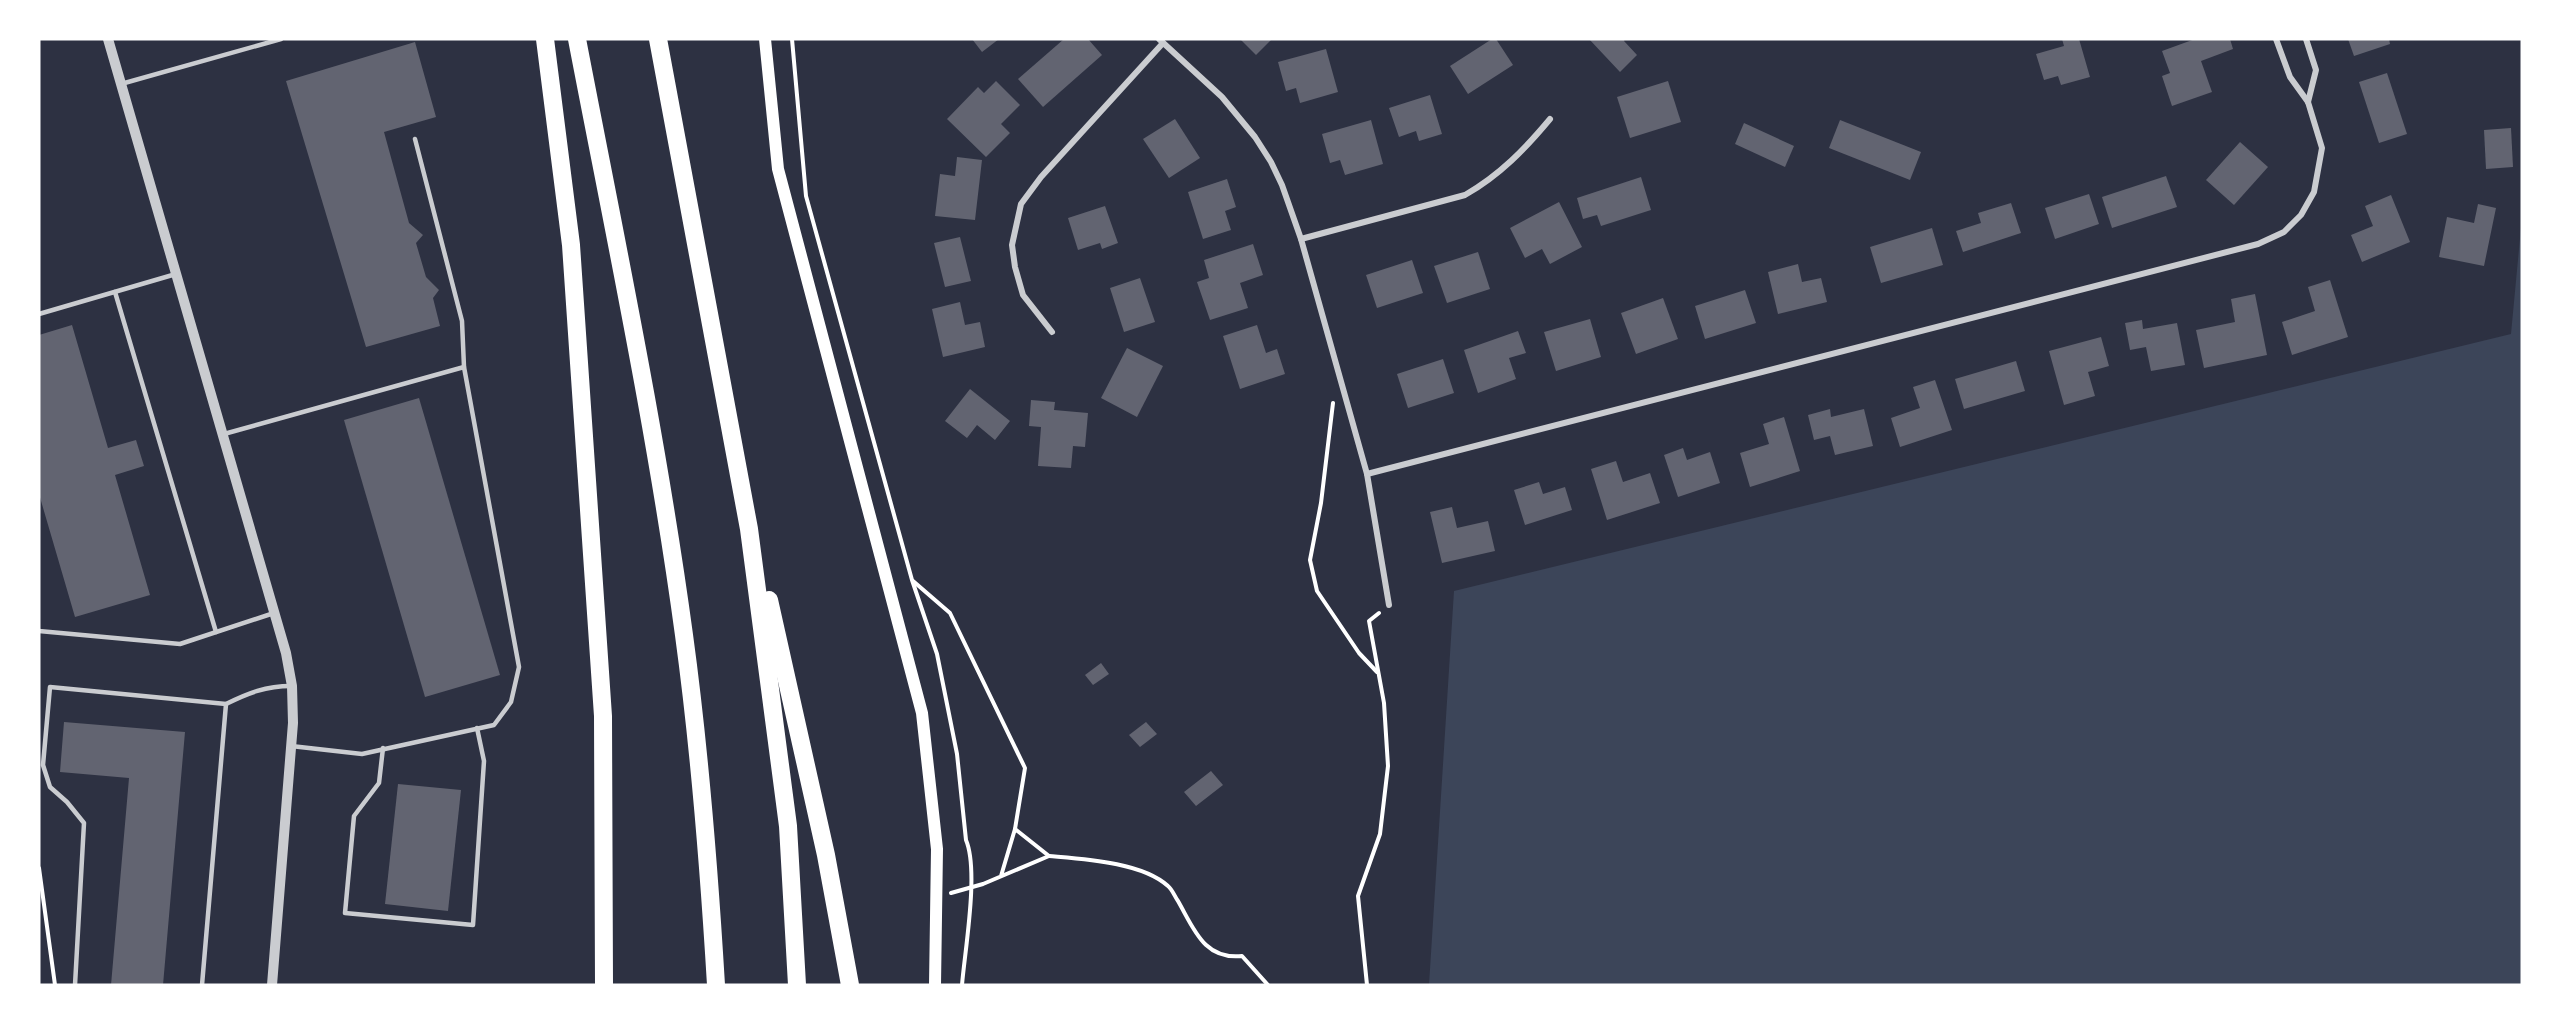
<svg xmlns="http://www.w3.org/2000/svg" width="2561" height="1024" viewBox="0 0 2561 1024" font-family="Helvetica,sans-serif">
<rect width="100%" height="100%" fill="#2d3142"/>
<polygon fill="#3c4559" points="2522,217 2522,985 1429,985 1454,591 2511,334"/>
<g fill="#626471">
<polygon points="972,39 999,39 982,52"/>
<polygon points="1064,39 1088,39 1102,55 1043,107 1018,79"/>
<polygon points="1240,39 1272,39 1256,55"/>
<polygon points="1492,39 1496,39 1513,65 1468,94 1450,66"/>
<polygon points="1589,39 1625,39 1624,41 1637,55 1620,72"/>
<polygon points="2062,39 2079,39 2090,77 2061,85 2058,76 2044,80 2036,54 2064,46"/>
<polygon points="2195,39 2230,39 2233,49 2201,61 2212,92 2172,106 2162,76 2170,73 2162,51"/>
<polygon points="2348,39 2389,39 2390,44 2354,56"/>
<polygon points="415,42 436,117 384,132 409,223 423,235 416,243 426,277 439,290 433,298 440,326 366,347 286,81"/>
<polygon points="1326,49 1338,92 1300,103 1296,88 1286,91 1278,62"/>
<polygon points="2387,73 2407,134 2379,143 2359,82"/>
<polygon points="996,81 1020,105 1001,124 1010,133 986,157 947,119 978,87 984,93"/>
<polygon points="1668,81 1681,122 1630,138 1617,97"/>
<polygon points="1430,95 1442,134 1419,141 1416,131 1399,137 1389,108"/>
<polygon points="1175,119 1200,158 1169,178 1143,139"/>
<polygon points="1371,120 1383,164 1345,175 1340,160 1330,163 1322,134"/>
<polygon points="1840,120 1921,152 1910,180 1829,148"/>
<polygon points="1744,123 1794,146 1785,167 1735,144"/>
<polygon points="2511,128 2513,167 2486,169 2484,130"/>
<polygon points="2240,142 2268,167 2234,205 2206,180"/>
<polygon points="957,157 982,160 975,220 935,216 940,174 955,176"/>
<polygon points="2166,176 2177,207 2112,228 2102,197"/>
<polygon points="1641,177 1651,210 1601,226 1597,215 1583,219 1577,198"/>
<polygon points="1227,179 1236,207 1225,211 1231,230 1203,239 1188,192"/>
<polygon points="2089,194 2099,224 2055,239 2045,208"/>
<polygon points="2391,195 2410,242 2362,262 2351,235 2373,226 2365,206"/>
<polygon points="1559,202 1582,247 1550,264 1542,249 1525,258 1510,228"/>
<polygon points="2011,203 2021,233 1963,252 1956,231 1981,223 1978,213"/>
<polygon points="2478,204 2496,208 2484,266 2439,257 2447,217 2474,223"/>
<polygon points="1105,206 1118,243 1102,249 1100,243 1078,250 1068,218"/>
<polygon points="1932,228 1943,265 1881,283 1870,247"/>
<polygon points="960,237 971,281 945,287 934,243"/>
<polygon points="1253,244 1263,275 1240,283 1248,308 1210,320 1197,282 1209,278 1204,260"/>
<polygon points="1478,252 1490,289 1447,303 1434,266"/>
<polygon points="1412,260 1423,293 1377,308 1366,275"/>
<polygon points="1798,264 1802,282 1821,278 1827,302 1778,314 1768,272"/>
<polygon points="1140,278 1155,322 1124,332 1110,288"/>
<polygon points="2330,280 2348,337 2292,355 2282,322 2315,311 2308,287"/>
<polygon points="1745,290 1756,323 1705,339 1695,306"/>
<polygon points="2255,294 2267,355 2204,368 2196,330 2235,322 2231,299"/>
<polygon points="1663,298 1678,339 1636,354 1621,313"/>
<polygon points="960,302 965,325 980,322 985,347 943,357 932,309"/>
<polygon points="1590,319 1601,357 1556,371 1544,332"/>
<polygon points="2142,320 2143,329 2177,323 2185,365 2151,371 2146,347 2130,350 2125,323"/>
<polygon points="72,325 108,448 136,440 144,466 115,475 150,595 75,617 39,494 39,335"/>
<polygon points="1257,325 1266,353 1277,349 1285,374 1240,389 1223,336"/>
<polygon points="1518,331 1526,353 1509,358 1516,379 1478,393 1464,350"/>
<polygon points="2101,337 2109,366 2088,372 2095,396 2064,405 2049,351"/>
<polygon points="1127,348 1163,366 1137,417 1101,398"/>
<polygon points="1443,359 1454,393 1408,408 1397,374"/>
<polygon points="2016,361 2025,391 1964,409 1955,379"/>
<polygon points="1935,380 1952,430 1900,447 1891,418 1920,408 1913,387"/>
<polygon points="970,389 1010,421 995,440 977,425 967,438 945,421"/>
<polygon points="419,398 500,675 425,697 344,420"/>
<polygon points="1031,400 1055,402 1054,410 1088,413 1085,447 1073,446 1071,468 1038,466 1041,427 1029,426"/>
<polygon points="1830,409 1831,417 1864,409 1873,446 1835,455 1830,436 1814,440 1808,415"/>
<polygon points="1784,417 1800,471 1750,487 1740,453 1769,444 1763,424"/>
<polygon points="1683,448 1687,460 1710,452 1720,483 1678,497 1664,455"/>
<polygon points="1616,461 1623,482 1650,473 1660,503 1607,520 1591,469"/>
<polygon points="1539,482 1543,494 1565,487 1572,510 1525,525 1514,490"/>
<polygon points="1452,507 1457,528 1488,521 1495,551 1442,563 1430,512"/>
<polygon points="1101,663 1109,674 1093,685 1085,675"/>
<polygon points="64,722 185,732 163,985 111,985 129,778 60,772"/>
<polygon points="1146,722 1157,734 1140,747 1129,735"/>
<polygon points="1211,771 1223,785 1196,806 1184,792"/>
<polygon points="398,784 461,790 448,911 385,904"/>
</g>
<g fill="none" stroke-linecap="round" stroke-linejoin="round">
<g stroke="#fff" stroke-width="4">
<path d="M792 39 806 196 912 580 937 654 957 754 966 840C979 871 965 949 962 985"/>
<polyline points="1333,403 1321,503 1310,560 1317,591 1359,653 1377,672"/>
<polyline points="913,581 950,613 1025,768 1015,829"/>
<path d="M1049 856C1083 859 1142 862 1168 886 1172 889 1175 897 1178 901 1194 929 1204 960 1242 956L1268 985"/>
<polyline points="39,868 55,985"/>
<polyline points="951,893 983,884 1049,856 1015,829 1001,876"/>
<polyline points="1367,985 1358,896 1380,834 1388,766 1384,703 1369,621 1379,613"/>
</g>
<g stroke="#caccd0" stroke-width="4.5">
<polyline points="121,84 281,39"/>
<polyline points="415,139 462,321 464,367"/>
<polyline points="115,292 216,632"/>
<polyline points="39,314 176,274"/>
<polyline points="224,434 464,367 519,667 511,702 494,725 362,754 291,746"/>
<polyline points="39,631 180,644 274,613"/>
<polyline points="383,748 379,783 354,816 345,913 473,925 484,761 477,728"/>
<path d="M75 985 84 823 67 802 50 787 43 765 50 687 226 704C248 693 266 686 291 686"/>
<polyline points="202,985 226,704"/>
</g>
<g stroke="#caccd0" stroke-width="6">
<polyline points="1159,39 1222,97 1255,137 1271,162 1282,185 1301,239 1367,474 1389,605"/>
<polyline points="2306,39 2316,70 2308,102"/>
<path d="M1301 239 1465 195C1500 175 1525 149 1550 119"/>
<polyline points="1052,332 1023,295 1015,267 1012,245 1021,204 1041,177 1163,43"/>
<polyline points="1367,474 2258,244 2284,232 2301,215 2314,192 2322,148 2308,102 2290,77 2276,39"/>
</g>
<polyline stroke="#caccd0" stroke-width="10" points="108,39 286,653 292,686 293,723 272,985"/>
<polyline stroke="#fff" stroke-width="12" points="765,39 778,169 922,713 937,849 935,985"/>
<g stroke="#fff" stroke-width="18">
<polyline points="545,39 571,245 603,716 604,985"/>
<path d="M577 39C615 237 657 435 684 635 700 752 709 868 716 985"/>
<polyline points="658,39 749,529 788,826 797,985"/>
<polyline points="769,600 826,855 850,985"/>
</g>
</g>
<rect width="2561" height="1024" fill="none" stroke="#ffffff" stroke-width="81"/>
</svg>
